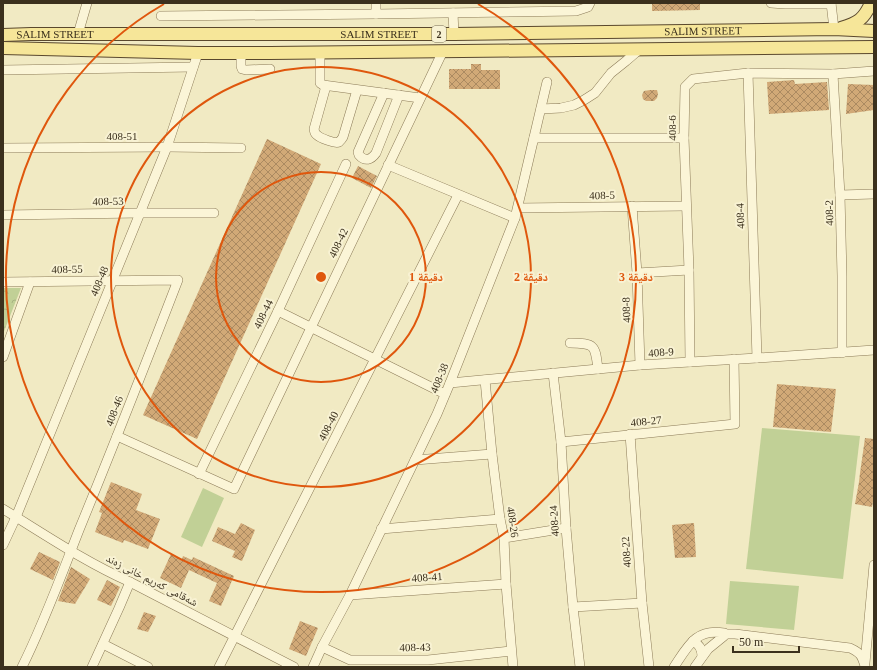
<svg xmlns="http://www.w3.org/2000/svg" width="877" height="670" viewBox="0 0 877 670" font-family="'Times New Roman','Noto Naskh Arabic',serif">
<defs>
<pattern id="park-crowns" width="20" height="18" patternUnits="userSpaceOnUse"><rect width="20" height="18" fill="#c1d096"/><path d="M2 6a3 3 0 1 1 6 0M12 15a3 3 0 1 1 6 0" fill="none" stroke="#a7b381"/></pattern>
<pattern id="building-cross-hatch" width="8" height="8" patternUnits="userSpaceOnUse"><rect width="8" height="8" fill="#d1a977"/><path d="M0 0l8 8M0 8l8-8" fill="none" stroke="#ab8a61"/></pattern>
</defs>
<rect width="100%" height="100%" fill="#f1eac3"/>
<polygon fill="url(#park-crowns)" points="3,288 21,288 3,334"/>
<g fill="#c1d096">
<polygon points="762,428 860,436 843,579 746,569"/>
<polygon points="203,488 224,498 202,547 181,537"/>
<polygon points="730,581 799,586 794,630 726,624"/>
</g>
<g fill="url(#building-cross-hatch)">
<polygon points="652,3 700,3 700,10 652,11"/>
<polygon points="471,64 481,64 481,70 500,70 500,89 449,89 449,69 471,69"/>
<polygon points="794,80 795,84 827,82 829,110 769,114 767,82"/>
<polygon points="848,84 874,85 874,110 846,114"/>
<polygon points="650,90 657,90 658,94 657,98 654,101 646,101 643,99 642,95 644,91"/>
<polygon points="267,139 321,164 197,439 143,415"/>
<polygon points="358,166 377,176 371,188 352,178"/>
<polygon points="777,384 836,389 831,432 773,427"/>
<polygon points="865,438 874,439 874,496 872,507 855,504 859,482 860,473"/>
<polygon points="111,482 142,494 136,510 160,519 148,549 124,540 123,543 95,532 102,513 99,512"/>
<polygon points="241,523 255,530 242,561 232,557 235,551 212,541 218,527 235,534"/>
<polygon points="694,523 696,557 675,558 672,525"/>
<polygon points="39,552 60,562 53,580 30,569"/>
<polygon points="171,554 182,559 183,556 192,560 193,557 234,576 221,606 209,601 217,583 189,570 181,588 160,578"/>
<polygon points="71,567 90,579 75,604 58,601"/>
<polygon points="107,580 120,587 111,606 97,600"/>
<polygon points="144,612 156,616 148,632 137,629"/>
<polygon points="300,621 318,628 306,656 289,649"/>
</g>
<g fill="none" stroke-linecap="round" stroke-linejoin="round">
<g stroke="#8c7b58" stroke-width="10">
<g id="minor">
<polyline points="376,3 376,14"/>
<polyline points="771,3 785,4 831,4"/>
<polyline points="831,3 834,29"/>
<polyline points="453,13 454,34"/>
<polyline points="161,16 376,14 576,11 588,7 590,3"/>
<polyline points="78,34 87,3"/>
<polyline points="320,52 320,83 323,85 420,98"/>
<polyline points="241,53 241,66 242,69 246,70 270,69"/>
<polyline points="3,70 193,67"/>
<polyline points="748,73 757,358"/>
<polyline points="833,74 840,195 842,276 842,353"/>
<path d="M326 86 314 129C315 132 314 133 317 135 320 138 335 144 339 142 340 141 342 139 343 137L357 90"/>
<path d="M384 93 358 152 359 155C365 162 371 160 376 153L399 95"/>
<polyline points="541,109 561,108 574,105 584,100 595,93 611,73 626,61 640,49"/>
<polyline points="534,138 684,138"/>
<polyline points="3,148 167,147 241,148"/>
<polyline points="388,165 515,218"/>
<polyline points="840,195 874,194"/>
<polyline points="632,206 637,273 640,365"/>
<polyline points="518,208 686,206"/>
<polyline points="3,215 140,213 214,213"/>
<polyline points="637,273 689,270"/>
<path d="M3 282 178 280C146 363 113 447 79 530 61 576 44 623 22 667"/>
<polyline points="278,311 445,394"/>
<path d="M570 343C596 343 595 346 598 369"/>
<polyline points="3,357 30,282"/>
<polyline points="690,362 689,270 684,138 685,87 693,79 748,73 833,74 874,71"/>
<polyline points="553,373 561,442 566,528 573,607 580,667"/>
<polyline points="485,380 492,454 500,519 504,538 506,584 513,667"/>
<polyline points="450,383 640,365 757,358 874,350"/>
<polyline points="630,434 642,603 649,667"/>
<polyline points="117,436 234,489 443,51"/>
<polyline points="561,442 735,424 734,359"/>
<polyline points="415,460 492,454"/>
<polyline points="199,474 278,311 346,164"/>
<path d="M3 509C44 534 85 562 130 582L294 667"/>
<polyline points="381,529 500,519"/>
<polyline points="504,538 566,528"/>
<polyline points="3,545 16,517 167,147 198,53"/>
<polyline points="350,595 506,584"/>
<polyline points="573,607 642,603"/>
<path d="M725 634H735L850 648C861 653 862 656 865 666"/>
<path d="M693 641C699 644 702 649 702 656"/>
<polyline points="103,644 148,667"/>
<polyline points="322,647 350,660 428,660 511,651"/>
<polyline points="865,663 874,565"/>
<polyline points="92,667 119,608 130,582"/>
<polyline points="219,667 458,195"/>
<polyline points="313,667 322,647 350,595 437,414 450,383 515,218 547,82"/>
<path d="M674 667C688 646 696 628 724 633V636L708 649 695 667"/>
</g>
</g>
<g stroke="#5a482d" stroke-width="14">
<g id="major">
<path d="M841 28C858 23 864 19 871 3"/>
<path id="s1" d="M3 35 31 34H454L834 29 874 31"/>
<polyline points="3,48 198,53 270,53 874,47"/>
</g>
</g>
<use href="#minor" stroke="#fbf5d7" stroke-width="9"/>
<use href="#major" stroke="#f6e699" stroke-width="12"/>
</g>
<g fill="none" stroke="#df570d" stroke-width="2">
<circle cx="321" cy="277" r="105"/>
<circle cx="321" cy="277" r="210"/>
<path d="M478 4A315 315 0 1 1 164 4"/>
</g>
<g text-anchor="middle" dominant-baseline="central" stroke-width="4" stroke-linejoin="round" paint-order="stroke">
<rect fill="#f8f2d3" stroke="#746a54" stroke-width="1" x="432" y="26" width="14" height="16" rx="3"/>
<g font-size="10" font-weight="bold" fill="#3b301d">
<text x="439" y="34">2</text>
</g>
<g font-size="11" fill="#3b301d" stroke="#f8f2d3">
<text stroke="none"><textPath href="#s1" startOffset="700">SALIM STREET</textPath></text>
<text stroke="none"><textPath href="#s1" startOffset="52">SALIM STREET</textPath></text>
<text stroke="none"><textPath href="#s1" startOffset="376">SALIM STREET</textPath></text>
<text transform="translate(672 128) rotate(-90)">408-6</text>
<text x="122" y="136">408-51</text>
<text transform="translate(602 195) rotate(-1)">408-5</text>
<text transform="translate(108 201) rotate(-1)">408-53</text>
<text transform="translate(829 213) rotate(-91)">408-2</text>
<text transform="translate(740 216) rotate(-92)">408-4</text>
<text transform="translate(338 243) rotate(-65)">408-42</text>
<text transform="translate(67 269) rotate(-1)">408-55</text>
<text transform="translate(99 281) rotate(-68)">408-48</text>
<text transform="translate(626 310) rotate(-92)">408-8</text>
<text transform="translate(263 314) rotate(-64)">408-44</text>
<text transform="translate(661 352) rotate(-4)">408-9</text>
<text transform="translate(439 378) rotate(-68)">408-38</text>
<text transform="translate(114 411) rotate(-69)">408-46</text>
<text transform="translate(646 421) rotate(-6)">408-27</text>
<text transform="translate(328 426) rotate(-63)">408-40</text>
<text transform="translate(554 521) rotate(-94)">408-24</text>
<text transform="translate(513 522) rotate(82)">408-26</text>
<text transform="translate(626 552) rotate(-94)">408-22</text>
<text transform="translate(427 577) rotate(-4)">408-41</text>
<text transform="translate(152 580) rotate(27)">شەقامی کەریم خانی زەند</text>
<text transform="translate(415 647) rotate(-1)">408-43</text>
</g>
</g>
<circle cx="321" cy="277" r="6" fill="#df570d" stroke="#f8f2d3" stroke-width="2"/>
<g font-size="12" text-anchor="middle" font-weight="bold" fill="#df570d" stroke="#f8f2d3" stroke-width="4" stroke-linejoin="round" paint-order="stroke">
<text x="426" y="281">1 دقيقة</text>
<text x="531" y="281">2 دقيقة</text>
<text x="636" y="281">3 دقيقة</text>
</g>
<rect width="877" height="670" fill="none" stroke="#3b301d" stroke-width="8"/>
<path d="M733 646v6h66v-6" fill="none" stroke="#3b301d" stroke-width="2"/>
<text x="739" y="646" font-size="12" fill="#3b301d" stroke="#f8f2d3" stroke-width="3" paint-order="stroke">50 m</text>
</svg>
